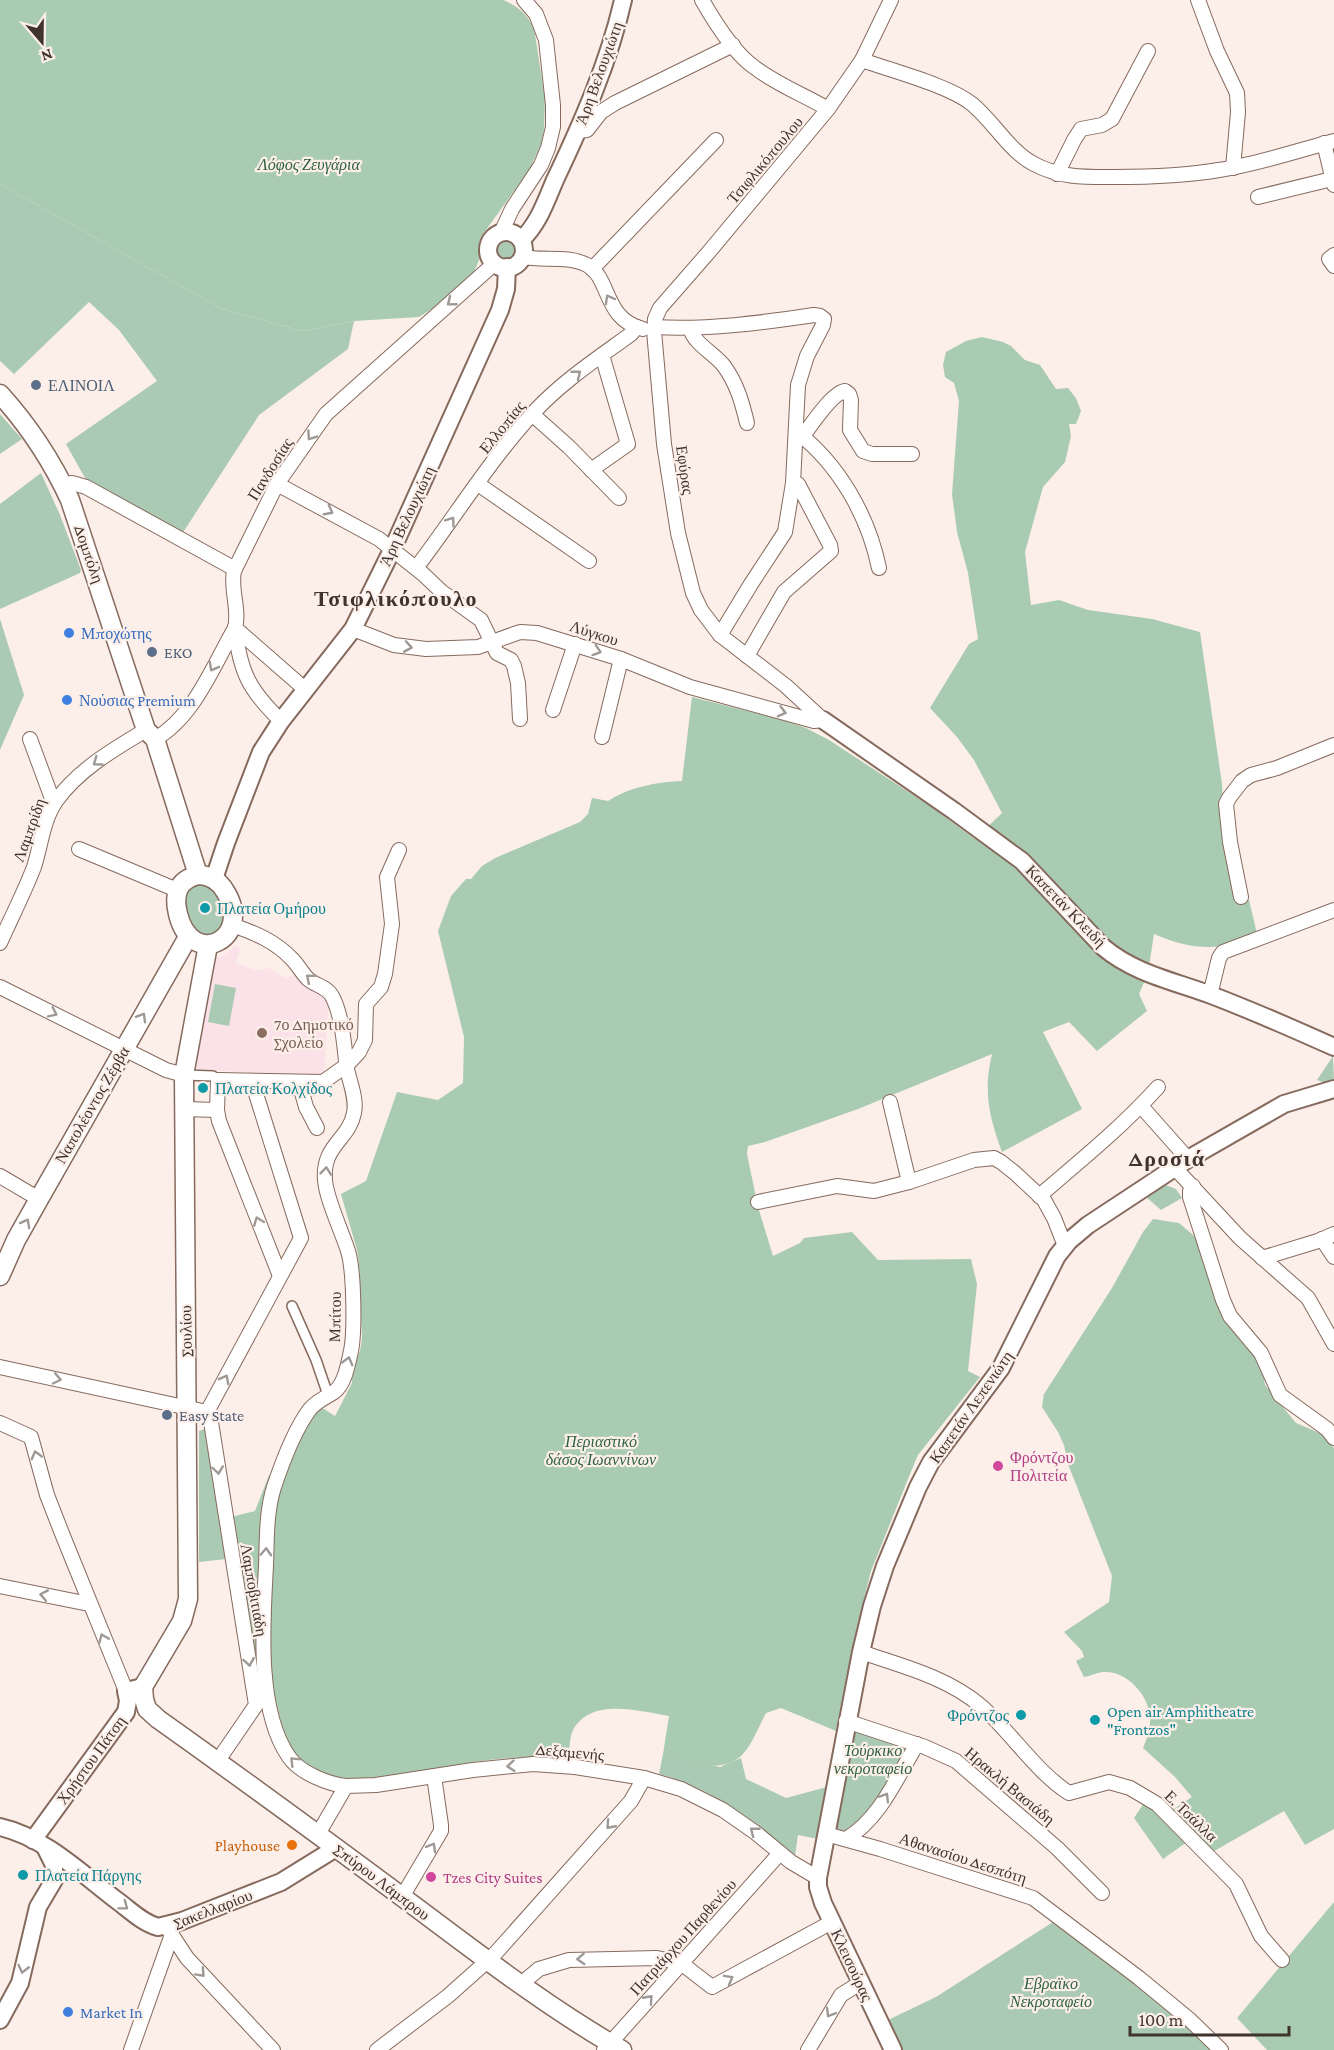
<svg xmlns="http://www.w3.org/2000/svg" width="1334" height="2050" viewBox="0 0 1334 2050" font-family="'Crimson Pro',serif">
<rect width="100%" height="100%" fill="#fcefe9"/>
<polygon fill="#fbe1e8" points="236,945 240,949 236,963 256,970 270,968 285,978 298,974 329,996 324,1077 190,1069 211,955 220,958"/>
<g fill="#aacab3">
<polygon points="0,184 222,309 302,331 354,321 348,349 259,415 182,534 85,478 66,444 157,381 119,330 89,302 14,374 0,361"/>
<circle cx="506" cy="250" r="9"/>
<polygon points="0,414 22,439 0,454"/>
<polygon points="41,473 60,515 81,570 80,573 0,609 0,504"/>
<polygon points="0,619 24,695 0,750"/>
<path d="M206 882 224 900 225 924C214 935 208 937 194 932L183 904 188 888Z"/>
<polygon points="215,984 236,988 229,1026 208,1022"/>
<polygon points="1333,1056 1334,1081 1326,1083 1317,1080"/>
<polygon points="1163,1184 1176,1189 1182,1198 1161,1210 1146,1197"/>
<polygon points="205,1429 227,1559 199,1562 199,1431"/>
<path d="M855 1729 909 1746C897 1766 872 1818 853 1828 847 1831 840 1831 834 1830Z"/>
<path d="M663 1754 720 1767 741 1758 746 1779 786 1798 827 1787 818 1839 798 1835 795 1856C755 1821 711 1788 659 1774Z"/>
<path d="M1053 1922C1109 1963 1164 2003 1214 2050H903L888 2020 936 1997Z"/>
</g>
<g fill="#a9cbb2">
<path d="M0 0H503C518 6 526 13 534 28L545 99 544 130 541 145 529 170 481 237 479 243 480 258 473 274 440 304 419 317 354 321 302 331 222 309 0 184Z"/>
<path d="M982 337 1003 342 1011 346 1025 360 1040 365 1056 389 1068 388 1076 398 1081 411 1076 424H1069L1071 436 1065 462 1043 487 1025 552 1031 605 1059 600 1088 610 1152 619 1200 632 1222 784 1223 804 1238 899 1249 900 1258 938C1219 950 1192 951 1154 934L1148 973 1139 994 1147 1011 1097 1051 1069 1022 1043 1032 1082 1109 1002 1152C989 1116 983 1091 992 1054L858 1109 765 1142 748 1146 747 1154 758 1207 773 1256 800 1243 804 1238 852 1232 878 1260 971 1259 977 1284 968 1371 980 1377 918 1455 910 1474 871 1571 854 1640 836 1731 781 1708 766 1713C759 1726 753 1743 743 1754 722 1776 687 1761 663 1754L669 1716C639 1711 591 1697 573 1730 569 1738 570 1750 568 1758 539 1756 510 1757 481 1761 437 1766 337 1796 302 1763 281 1743 273 1687 268 1659H254L231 1517 255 1511 269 1475 281 1474 303 1427 319 1409H324L335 1416 352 1383 351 1372 360 1351 362 1339 359 1264 357 1250 341 1194 366 1181 397 1092 438 1100 463 1083 464 1037 438 931 451 896 466 879H471L482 866 495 858 580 822 588 814 592 798 608 801C629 787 657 782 682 781L692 697 783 720 806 728 829 740 930 806 975 839 1002 813 974 760 957 737 930 708 969 644 978 639 968 573 957 532 952 494 959 401 954 383 945 377 943 365 946 352 966 341Z"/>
<path d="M1153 1219 1179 1223 1199 1240 1221 1314 1225 1322 1258 1355 1262 1364 1265 1385 1296 1423 1322 1434 1334 1448V1829L1305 1845 1284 1811 1209 1854 1194 1837 1163 1859 1134 1818 1144 1803 1163 1816 1192 1797 1175 1777 1143 1748C1147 1738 1151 1728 1150 1716 1148 1694 1126 1670 1103 1672 1096 1673 1090 1676 1084 1677L1076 1661 1084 1657 1082 1651 1064 1632 1109 1602 1112 1576 1068 1464 1064 1445 1058 1432 1042 1407 1044 1394 1112 1288 1143 1232Z"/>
<polygon points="1334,1902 1334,2050 1267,2050 1237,2018"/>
</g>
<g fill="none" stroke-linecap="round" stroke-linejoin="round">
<g stroke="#866a5d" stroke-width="12">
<g id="pedestrian">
<polyline points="184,1075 213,1076"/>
<polyline points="292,1306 316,1360 328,1395"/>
</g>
</g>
<g stroke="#866a5d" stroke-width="16">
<g id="minor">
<path d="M702 0C714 21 734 53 754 67 776 84 804 95 828 109"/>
<polyline points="1198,0 1217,51 1237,93 1238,112 1233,168"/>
<path d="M862 60C892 71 948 85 972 104 994 122 1009 151 1034 164 1060 178 1086 177 1114 177 1149 177 1184 176 1219 170 1258 164 1296 151 1334 141"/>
<polyline points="578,131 587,130 601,112 615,103 733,45"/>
<polyline points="1324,143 1334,185"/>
<polyline points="1057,174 1074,140 1081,129 1102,125 1112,119 1148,51"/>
<polyline points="1258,197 1332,179"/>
<polyline points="501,233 512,209 541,165 548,148 553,127 553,105 546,40 536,14 524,0"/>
<polyline points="1334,255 1329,259 1334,266"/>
<path d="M523 257C543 261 568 255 587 265 611 278 603 319 643 329"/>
<polyline points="592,269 716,140"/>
<path d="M654 327C708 330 761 323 814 315L820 316 824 319 823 325 807 356 798 385 793 483 785 532 751 584 720 635"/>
<path d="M690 328C694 344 714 353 724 366 737 384 742 402 747 423"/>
<polyline points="532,414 569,447 619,498"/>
<path d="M797 432C839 465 868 515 879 568"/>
<path d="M803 436C811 425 832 393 845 391L849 394 851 400 850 430 863 451 872 454H912"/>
<polyline points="591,470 628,444 602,355"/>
<polyline points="63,484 72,483 86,487 235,569"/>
<polyline points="277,484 379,539 423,574 442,592 481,620 497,653 511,660 514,666 518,683 520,719"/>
<polyline points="478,484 589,561"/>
<path d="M416 568C455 517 491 458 535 411 563 381 598 358 631 334L637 327"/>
<path d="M235 628C240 672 249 690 281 721"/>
<polyline points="235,628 306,690"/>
<polyline points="353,629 394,645 426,649 478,647 520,632 537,633 621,659 690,687 814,721 823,720"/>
<polyline points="747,656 784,592 831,551 830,545 798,484 793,483"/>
<polyline points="553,710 575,644"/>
<polyline points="823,720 786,686 720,635 701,610 693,593 678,533 664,444 654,331 655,319 660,308 708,253 828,109 862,60 891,0"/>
<polyline points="602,737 621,659"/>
<polyline points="30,739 54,804"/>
<path d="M155 739C194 717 213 666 235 628 240 609 230 590 234 571L277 484 326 414 495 263"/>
<polyline points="79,849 177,890"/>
<polyline points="1241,897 1230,842 1226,804 1229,798 1242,781 1251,775 1277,768 1334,745"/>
<path d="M232 925C255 933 275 941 292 959 298 965 302 973 308 979 316 986 326 986 332 996 343 1017 344 1046 347 1069 350 1083 357 1099 354 1113 349 1140 322 1145 325 1180 326 1198 342 1232 348 1251 354 1270 355 1332 351 1351 348 1364 345 1384 334 1392 325 1398 317 1401 310 1409 295 1429 282 1463 274 1487 266 1512 267 1540 266 1566 263 1621 256 1710 289 1757 300 1773 328 1784 346 1786"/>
<path d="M0 943C11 918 24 893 34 867 41 845 43 820 56 801 78 770 114 749 146 730"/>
<polyline points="0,987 166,1070 184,1075"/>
<polyline points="1210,995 1219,958 1223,952 1334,910"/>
<polyline points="299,1082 306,1107 317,1128"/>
<polyline points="890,1102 909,1182"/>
<polyline points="1141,1106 1188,1159"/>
<polyline points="184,1109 217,1110"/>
<polyline points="1174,1167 1240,1238 1308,1298 1334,1344"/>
<polyline points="0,1176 39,1199"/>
<polyline points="1193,1186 1190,1191 1190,1197 1223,1300 1230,1316 1261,1353 1280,1395 1327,1429 1334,1438"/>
<path d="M1039 1196C1080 1161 1122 1127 1158 1087"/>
<polyline points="758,1202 837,1186 874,1191 909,1182 974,1160 994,1158 1001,1162 1015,1173 1044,1200 1054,1218 1065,1246"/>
<polyline points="1322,1239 1334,1257"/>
<polyline points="1262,1258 1318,1241 1334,1234"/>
<polyline points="280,1276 219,1121 217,1110 218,1080 323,1082 347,1065 359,1052 365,1040 366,1004 381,987 385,974 392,924 387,877 399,850"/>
<polyline points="0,1367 207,1412 301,1238 252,1081"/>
<polyline points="207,1412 211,1422 256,1705 217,1762"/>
<polyline points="0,1423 31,1437 47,1495 63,1536 126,1691"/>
<polyline points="0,1586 89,1604"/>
<path d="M861 1652C902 1666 947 1677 981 1706 1010 1731 1037 1773 1069 1793L1109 1782 1130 1788 1157 1804 1236 1884 1261 1936 1282 1960"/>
<polyline points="846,1721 925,1747 956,1761 1057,1848 1102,1893"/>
<polyline points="318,1834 346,1786 376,1785 473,1770 533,1764 575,1767 644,1778 681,1789 723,1810 756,1833 791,1862 818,1878"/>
<polyline points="826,1834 880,1849 1033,1898 1139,1978 1190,2020 1221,2050"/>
<path d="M846 1839C880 1819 897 1777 917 1744"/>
<polyline points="402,1897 441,1831 441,1825 434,1776"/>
<polyline points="166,1926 187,1958 273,2050"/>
<polyline points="521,1984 539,1969 569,1960 657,1958 681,1963 712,1987 832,1922"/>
<polyline points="131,2050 171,1937"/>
<polyline points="377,2050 448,1996 493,1956 631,1801 644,1778"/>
<polyline points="604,2050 780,1853"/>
<polyline points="808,2050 841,1995 860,1983"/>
</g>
</g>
<g stroke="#866a5d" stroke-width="20">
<g id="tertiary">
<circle cx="506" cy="250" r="18"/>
<path d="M521 240C538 225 546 201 555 180 582 123 609 62 623 0"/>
<path d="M823 720 954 811 1022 861 1103 947C1135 974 1174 981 1211 995 1253 1011 1294 1029 1334 1047"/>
<polyline points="214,879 226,843 261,752 281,721 353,629 392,550 500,310 506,289 507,267"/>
<path d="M0 1827C45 1837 83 1875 119 1902 131 1911 143 1923 158 1927L182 1921 281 1882 336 1848"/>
<polyline points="33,1840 126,1712 128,1701 126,1691 143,1687"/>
<polyline points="0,2020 20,1983 38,1907 54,1880 54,1865 46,1849"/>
<polyline points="893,2050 823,1903 818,1887 818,1878 861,1652 872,1606 885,1566 918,1487 931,1462 1001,1368 1057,1256 1069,1241 1088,1225 1188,1159 1284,1104 1334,1089"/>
</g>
</g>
<g stroke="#866a5d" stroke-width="21">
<g id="secondary">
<path d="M0 394C29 426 52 461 70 500L146 730 155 739 198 875"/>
<path d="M198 875C210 875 219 881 225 891 255 938 192 971 178 914 173 894 178 880 198 875Z"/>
<path d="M208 945 184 1075 188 1599 182 1621 143 1687 144 1699 147 1709 158 1719C241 1778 323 1838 405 1899 475 1951 545 2006 622 2050"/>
<polyline points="0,1276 16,1240 39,1199 188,937"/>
</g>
</g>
<use href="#pedestrian" stroke="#fff" stroke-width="9"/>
<use href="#minor" stroke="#fff" stroke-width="14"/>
<use href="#tertiary" stroke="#fff" stroke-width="16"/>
<use href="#secondary" stroke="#fff" stroke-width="18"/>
</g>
<defs><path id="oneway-chevron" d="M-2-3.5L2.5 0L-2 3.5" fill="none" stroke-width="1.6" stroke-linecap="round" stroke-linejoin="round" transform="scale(1.5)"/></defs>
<g stroke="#9f9996">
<use href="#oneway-chevron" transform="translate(609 299) rotate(-119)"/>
<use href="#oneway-chevron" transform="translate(451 302) rotate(141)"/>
<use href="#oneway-chevron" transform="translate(577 374) rotate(-39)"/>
<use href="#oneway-chevron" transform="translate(311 436) rotate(125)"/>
<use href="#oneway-chevron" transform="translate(329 511) rotate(28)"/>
<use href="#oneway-chevron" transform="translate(451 521) rotate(-54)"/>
<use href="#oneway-chevron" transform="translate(408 647) rotate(10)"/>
<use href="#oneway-chevron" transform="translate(597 651) rotate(18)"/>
<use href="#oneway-chevron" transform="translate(213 667) rotate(119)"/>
<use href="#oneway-chevron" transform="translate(782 712) rotate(15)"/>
<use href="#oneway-chevron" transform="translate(97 762) rotate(144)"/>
<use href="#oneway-chevron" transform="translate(310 978) rotate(-140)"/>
<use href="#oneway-chevron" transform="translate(53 1013) rotate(26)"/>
<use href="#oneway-chevron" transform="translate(142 1017) rotate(-60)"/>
<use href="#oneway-chevron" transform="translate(326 1171) rotate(-84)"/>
<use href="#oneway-chevron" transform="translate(258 1221) rotate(-111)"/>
<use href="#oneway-chevron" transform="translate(26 1223) rotate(-61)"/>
<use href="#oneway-chevron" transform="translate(348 1361) rotate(-75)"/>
<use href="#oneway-chevron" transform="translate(57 1379) rotate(12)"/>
<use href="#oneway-chevron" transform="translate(225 1379) rotate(-62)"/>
<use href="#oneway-chevron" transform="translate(36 1455) rotate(-105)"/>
<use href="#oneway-chevron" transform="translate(218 1470) rotate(82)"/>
<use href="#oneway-chevron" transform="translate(266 1552) rotate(-87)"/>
<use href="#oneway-chevron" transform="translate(44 1595) rotate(-169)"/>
<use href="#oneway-chevron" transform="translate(103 1638) rotate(-113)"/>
<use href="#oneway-chevron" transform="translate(249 1662) rotate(80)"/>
<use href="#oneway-chevron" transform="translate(294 1761) rotate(-135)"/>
<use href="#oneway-chevron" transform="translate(511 1766) rotate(175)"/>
<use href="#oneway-chevron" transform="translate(885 1797) rotate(-59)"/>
<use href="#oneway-chevron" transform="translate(610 1825) rotate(132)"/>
<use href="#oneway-chevron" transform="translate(754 1831) rotate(-142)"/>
<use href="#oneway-chevron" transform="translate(432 1847) rotate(-60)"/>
<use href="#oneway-chevron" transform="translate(124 1906) rotate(37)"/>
<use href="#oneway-chevron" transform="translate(581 1959) rotate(177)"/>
<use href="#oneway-chevron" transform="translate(23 1969) rotate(103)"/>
<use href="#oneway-chevron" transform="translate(201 1973) rotate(47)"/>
<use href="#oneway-chevron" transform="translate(729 1979) rotate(-29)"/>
<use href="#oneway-chevron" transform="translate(649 1999) rotate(-48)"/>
<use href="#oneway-chevron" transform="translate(830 2013) rotate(121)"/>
</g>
<g fill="#5c6f8a" stroke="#fcefe9" stroke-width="2">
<circle cx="36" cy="385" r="6"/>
<circle cx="152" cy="652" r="6"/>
<circle cx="167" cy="1415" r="6"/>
</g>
<g fill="#3f7fe0" stroke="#fcefe9" stroke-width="2">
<circle cx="69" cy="633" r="6"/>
<circle cx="67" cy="700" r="6"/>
<circle cx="68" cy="2012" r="6"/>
</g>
<g fill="#0f9aa8" stroke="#fcefe9" stroke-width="2">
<circle cx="205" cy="908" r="6"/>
<circle cx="203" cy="1088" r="6"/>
<circle cx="1021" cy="1715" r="6"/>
<circle cx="1095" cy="1720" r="6"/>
<circle cx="23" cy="1875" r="6"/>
</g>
<circle fill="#8d6e63" stroke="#fcefe9" stroke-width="2" cx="262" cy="1033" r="6"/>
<g fill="#d1479c" stroke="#fcefe9" stroke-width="2">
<circle cx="998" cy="1466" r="6"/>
<circle cx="431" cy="1877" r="6"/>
</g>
<circle fill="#e8710a" stroke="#fcefe9" stroke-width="2" cx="292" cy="1845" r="6"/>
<g text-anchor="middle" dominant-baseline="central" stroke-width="4.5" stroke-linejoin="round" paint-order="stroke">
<g font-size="16" fill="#3f332d" stroke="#fcefe9">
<text transform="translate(599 73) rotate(-70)">Άρη Βελουχιώτη</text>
<text transform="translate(765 160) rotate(-50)">Τσιφλικόπουλου</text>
<text transform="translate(502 427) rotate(-51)">Ελλοπίας</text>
<text transform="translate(270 469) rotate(-58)">Πανδοσίας</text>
<text transform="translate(685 470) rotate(82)">Εφύρας</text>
<text transform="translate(407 516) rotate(-65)">Άρη Βελουχιώτη</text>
<text transform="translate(89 554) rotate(71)">Δομπόλη</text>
<text transform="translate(594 633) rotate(18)">Λύγκου</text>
<text transform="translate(29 830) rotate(-70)">Λαμπρίδη</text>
<text transform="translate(1066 906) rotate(46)">Καπετάν Κλειδή</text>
<text transform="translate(92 1105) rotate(-60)">Ναπολέοντος Ζέρβα</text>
<text transform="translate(335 1317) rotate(-89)">Μπίτου</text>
<text transform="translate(186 1331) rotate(-91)">Σουλίου</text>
<text transform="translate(971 1407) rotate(-55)">Καπετάν Λεπενιώτη</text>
<text transform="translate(254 1590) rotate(80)">Λαμποβιτιάδη</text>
<text transform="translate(570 1752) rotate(5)">Δεξαμενής</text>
<text transform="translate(91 1760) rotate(-54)">Χρήστου Πάτση</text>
<text transform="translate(1010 1786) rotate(40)">Ηρακλή Βασιάδη</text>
<text transform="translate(1191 1816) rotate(44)">Ε. Τσάλλα</text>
<text transform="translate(963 1858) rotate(18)">Αθανασίου Δεσπότη</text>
<text transform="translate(382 1882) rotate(37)">Σπύρου Λάμπρου</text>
<text transform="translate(213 1909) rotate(-21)">Σακελλαρίου</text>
<text transform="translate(683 1937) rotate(-48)">Πατριάρχου Παρθενίου</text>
<text transform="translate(852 1965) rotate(65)">Κλεισούρας</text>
</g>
<g font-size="16" font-style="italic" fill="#2d623f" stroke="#fcefe9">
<text x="309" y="164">Λόφος Ζευγάρια</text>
<text x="601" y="1441">Περιαστικό<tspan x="601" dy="18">δάσος Ιωαννίνων</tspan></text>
<text x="873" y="1750">Τούρκικο<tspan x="873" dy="18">νεκροταφείο</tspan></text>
<text x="1051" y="1983">Εβραϊκο<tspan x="1051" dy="18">Νεκροταφείο</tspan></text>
</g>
<g font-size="16" fill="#4e5e75" stroke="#fcefe9" text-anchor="start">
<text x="48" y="385">ΕΛΙΝΟΙΛ</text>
<text x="164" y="652">EKO</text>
<text x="179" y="1415">Easy State</text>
</g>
<g font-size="16" fill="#366cbe" stroke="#fcefe9" text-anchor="start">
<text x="81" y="633">Μποχώτης</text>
<text x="79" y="700">Νούσιας Premium</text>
<text x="80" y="2012">Market In</text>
</g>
<g font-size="16" fill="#0d838f" stroke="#fcefe9" text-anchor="start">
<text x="217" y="908">Πλατεία Ομήρου</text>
<text x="215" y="1088">Πλατεία Κολχίδος</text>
<text x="1107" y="1711">Open air Amphitheatre<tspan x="1107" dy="18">"Frontzos"</tspan></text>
<text x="1009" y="1715" text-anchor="end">Φρόντζος</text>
<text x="35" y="1875">Πλατεία Πάργης</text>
</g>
<g font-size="16" fill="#785e54" stroke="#fcefe9" text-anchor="start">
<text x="274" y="1024">7ο Δημοτικό<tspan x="274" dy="18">Σχολείο</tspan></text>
</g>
<g font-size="16" fill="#b23c85" stroke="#fcefe9" text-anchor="start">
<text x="1010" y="1457">Φρόντζου<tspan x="1010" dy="18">Πολιτεία</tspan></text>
<text x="443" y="1877">Tzes City Suites</text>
</g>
<g font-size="16" fill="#c56008" stroke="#fcefe9" text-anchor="end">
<text x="280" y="1845">Playhouse</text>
</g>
<g font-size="22" font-weight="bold" letter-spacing="1.5" fill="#3f332d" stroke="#fcefe9">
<text x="396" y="598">Τσιφλικόπουλο</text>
<text x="1167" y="1158">Δροσιά</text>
</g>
</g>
<g transform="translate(42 42) rotate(160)" stroke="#fcefe9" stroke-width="4.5" paint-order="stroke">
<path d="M0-4.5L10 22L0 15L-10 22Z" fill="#3f332d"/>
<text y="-9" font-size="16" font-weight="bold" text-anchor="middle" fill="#3f332d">N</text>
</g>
<path d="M1130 2026v9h159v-9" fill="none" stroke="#3f332d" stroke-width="3"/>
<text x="1139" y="2026" font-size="18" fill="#3f332d" stroke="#fcefe9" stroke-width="4.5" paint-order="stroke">100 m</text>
</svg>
